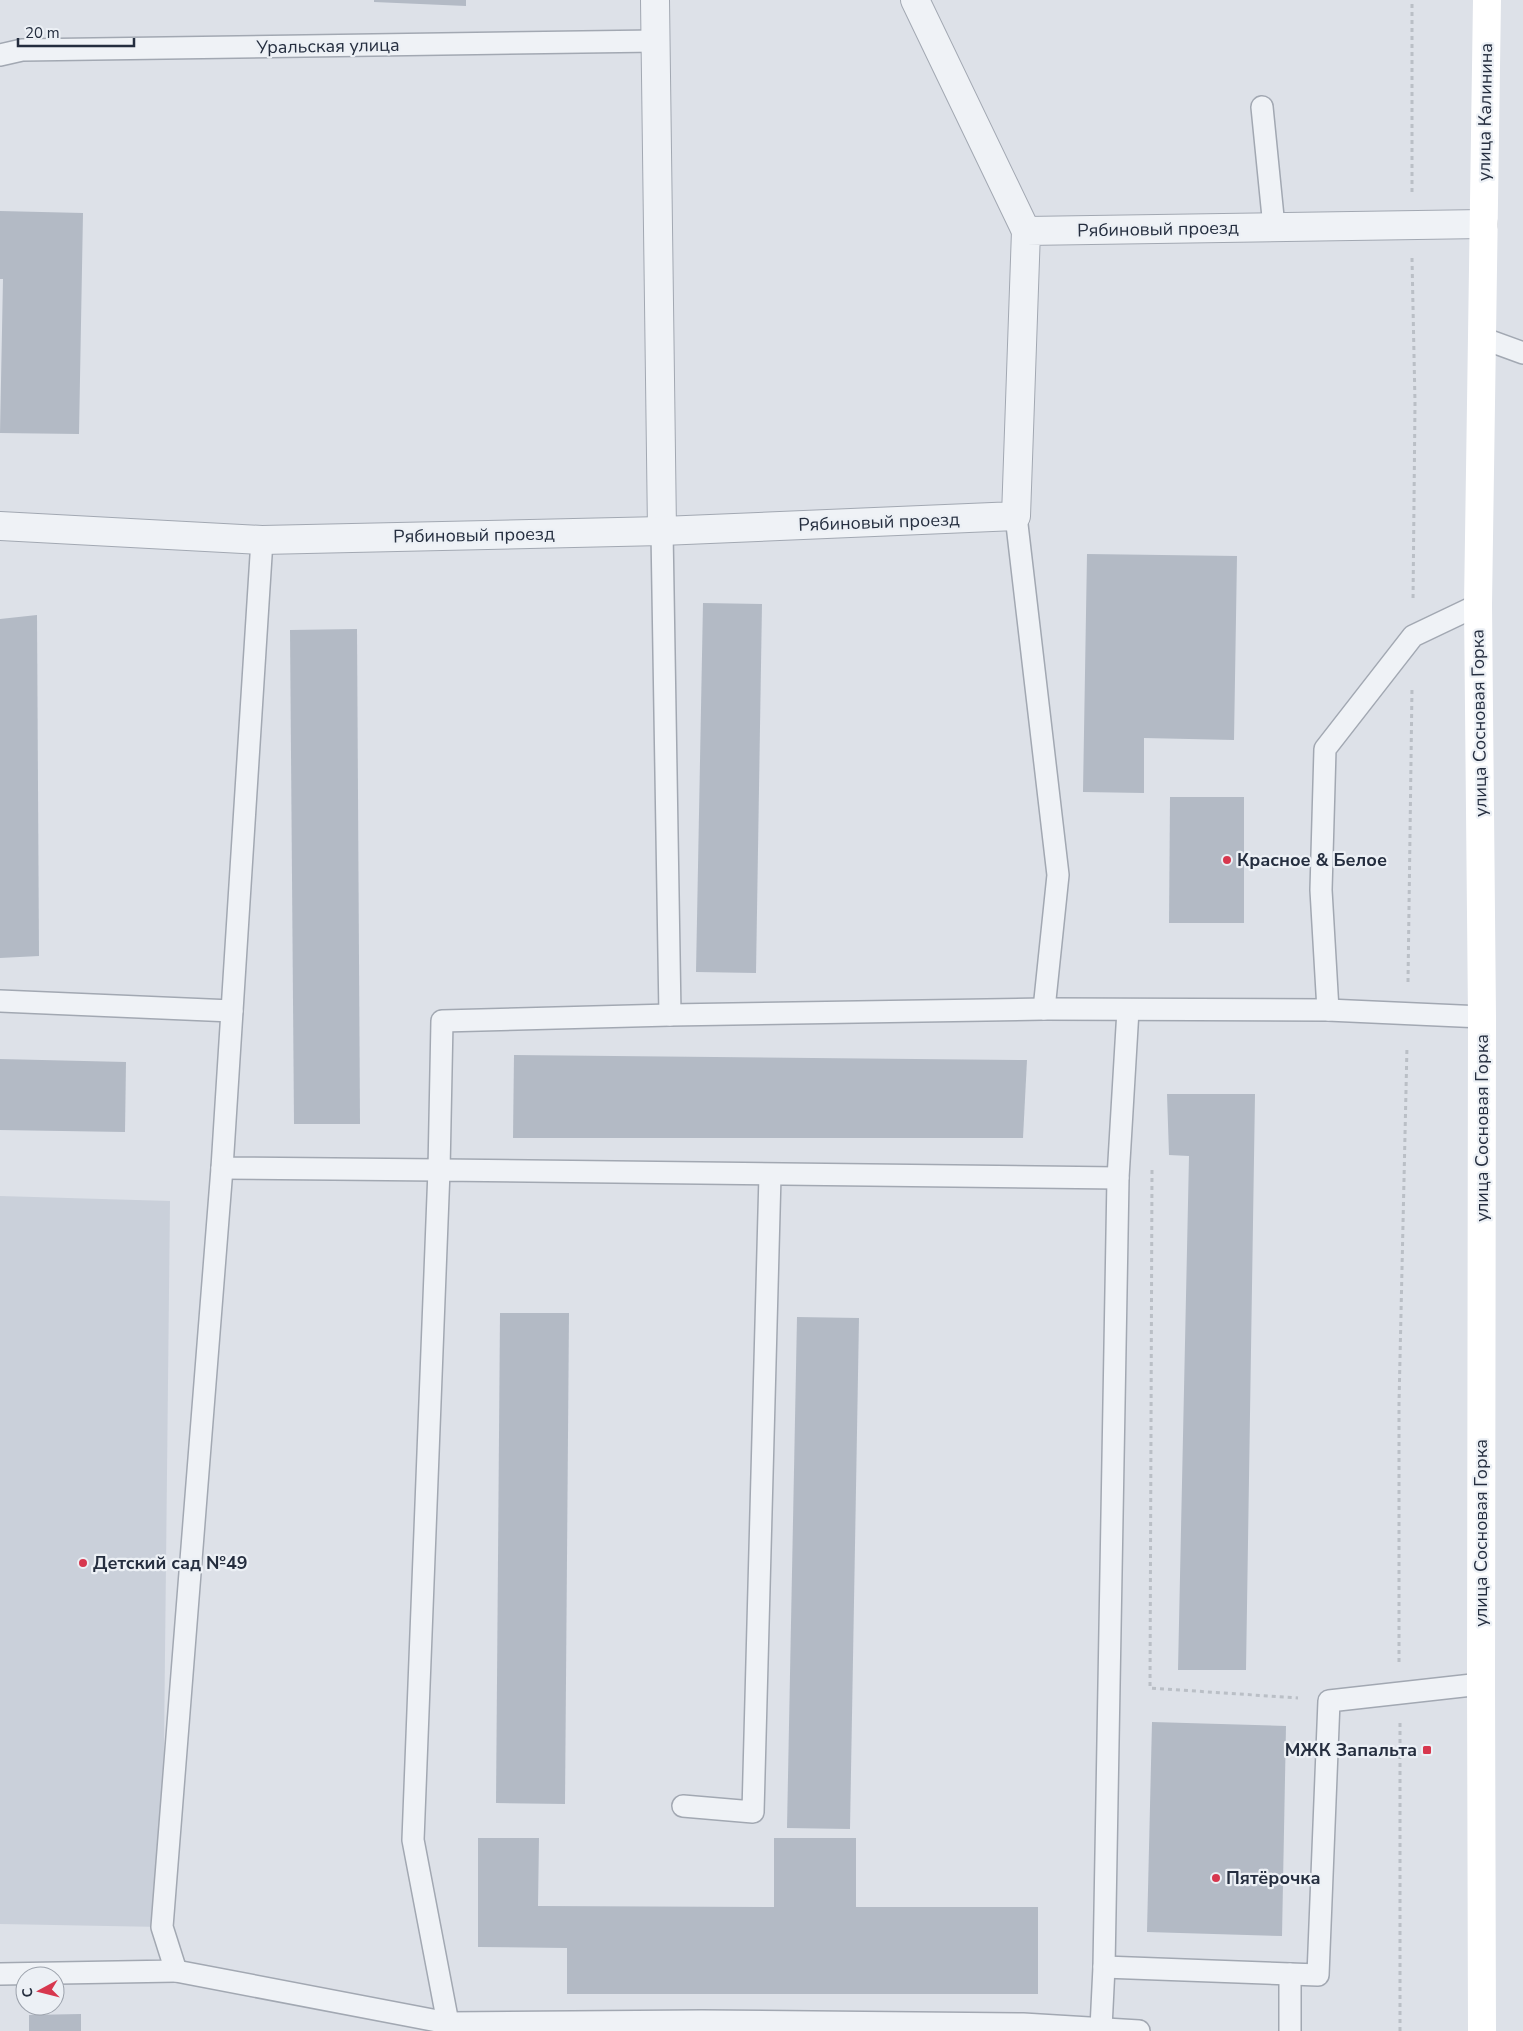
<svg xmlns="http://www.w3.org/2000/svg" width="1523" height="2031" viewBox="0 0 1523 2031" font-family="'Nunito Sans',sans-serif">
<rect width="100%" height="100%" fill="#dde1e8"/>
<polygon fill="#cad0da" points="0,1196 170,1201 162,1927 0,1924"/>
<g fill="#b3bac5">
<polygon points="374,0 466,0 466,6 374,2"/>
<polygon points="0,211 83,213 79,434 0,433 3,279 0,279"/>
<polygon points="1087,554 1237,556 1234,740 1144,738 1144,793 1083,792"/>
<polygon points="703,603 762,604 756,973 696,972"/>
<polygon points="37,615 39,956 0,958 0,619"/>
<polygon points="357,629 360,1124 294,1124 290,630"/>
<polygon points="1170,797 1244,797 1244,923 1169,923"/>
<polygon points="514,1055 1027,1060 1023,1138 513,1138"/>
<polygon points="0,1059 126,1062 125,1132 0,1130"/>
<polygon points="1167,1094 1255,1094 1246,1670 1178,1670 1189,1156 1169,1155"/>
<polygon points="500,1313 569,1313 565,1804 496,1803"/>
<polygon points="797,1317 859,1318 850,1829 787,1828"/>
<polygon points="1152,1722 1286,1726 1282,1936 1147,1932"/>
<polygon points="478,1838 539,1838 538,1906 774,1907 774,1838 856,1838 856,1907 1038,1907 1038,1994 567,1994 567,1948 478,1947"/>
<polygon points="81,2014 81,2031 29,2031 29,2015"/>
</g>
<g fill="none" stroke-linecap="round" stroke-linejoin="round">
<g stroke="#a2a8b2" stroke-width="24">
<g id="service">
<polyline points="0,55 22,50 656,41"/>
<polyline points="1262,107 1274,227"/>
<polyline points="1482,338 1523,353"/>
<polyline points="1016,516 1058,875 1044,1009"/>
<polyline points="662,531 670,1015"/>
<polyline points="262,540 222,1168 439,1170 442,1021 670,1015 1044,1009 1328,1010 1482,1017"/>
<polyline points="0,1001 232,1011"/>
<polyline points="1328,1010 1321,890 1325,749 1413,636 1478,605"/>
<polyline points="683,1806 753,1812 770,1175"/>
<polyline points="1104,1967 1318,1975 1329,1701 1481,1684"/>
<polyline points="176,1971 448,2023 702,2021 1023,2024 1139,2031"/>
<polyline points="0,1974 176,1971 162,1927 222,1168"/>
<polyline points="1290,1974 1290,2031"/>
<polyline points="1101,2028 1104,1967 1118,1178 1128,1010"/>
<polyline points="446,2031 448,2023 413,1840 439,1170 1118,1178"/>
</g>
</g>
<g stroke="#a2a8b2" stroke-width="30">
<g id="minor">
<polyline points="655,0 662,531"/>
<polyline points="915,0 1026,231"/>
<polyline points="0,526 262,540 662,531 1016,516 1026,231 1483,224"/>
</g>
</g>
<g stroke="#babfc6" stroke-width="3" stroke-dasharray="4 4" stroke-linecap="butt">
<polyline points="1412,192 1412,0"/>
<polyline points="1412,258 1415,403 1413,602"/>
<polyline points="1408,982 1412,688"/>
<polyline points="1152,1170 1150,1688 1298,1698"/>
<polyline points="1399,1662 1399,1403 1407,1046"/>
<polyline points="1400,1723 1400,2031"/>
</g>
<use href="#service" stroke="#eff2f6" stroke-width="21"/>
<use href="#minor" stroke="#eff2f6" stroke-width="28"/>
<polyline stroke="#fff" stroke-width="28" points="1482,2031 1481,1684 1482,1017 1478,605 1487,0"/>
</g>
<g fill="#d7374e" stroke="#ecf0f5" stroke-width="2">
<circle cx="1227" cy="860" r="5"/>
<circle cx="83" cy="1563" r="5"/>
<rect x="1422" y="1745" width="10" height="10" rx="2.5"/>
<circle cx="1216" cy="1878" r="5"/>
</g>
<g text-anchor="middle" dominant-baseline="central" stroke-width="4.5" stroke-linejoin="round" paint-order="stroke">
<g font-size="18" fill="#252e3f" stroke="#ecf0f5">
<text transform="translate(328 46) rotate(-1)">Уральская улица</text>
<text transform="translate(1485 112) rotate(-89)">улица Калинина</text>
<text transform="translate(1158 229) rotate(-1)">Рябиновый проезд</text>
<text transform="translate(879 522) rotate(-2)">Рябиновый проезд</text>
<text transform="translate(474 535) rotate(-1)">Рябиновый проезд</text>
<text transform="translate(1479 723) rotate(-91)">улица Сосновая Горка</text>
<text transform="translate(1482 1128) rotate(-90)">улица Сосновая Горка</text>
<text transform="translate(1481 1533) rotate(-90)">улица Сосновая Горка</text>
</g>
<g font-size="18" font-weight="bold" fill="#252e3f" stroke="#ecf0f5" text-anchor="start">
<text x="1237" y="860">Красное &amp; Белое</text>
<text x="93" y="1563">Детский сад №49</text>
<text x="1417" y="1750" text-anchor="end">МЖК Запальта</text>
<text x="1226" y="1878">Пятёрочка</text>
</g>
</g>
<g transform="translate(40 1991) rotate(263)"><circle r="24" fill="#ecf0f5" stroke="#9ca2ac"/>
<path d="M0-4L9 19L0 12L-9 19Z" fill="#d7374e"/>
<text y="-8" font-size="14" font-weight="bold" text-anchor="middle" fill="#252e3f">С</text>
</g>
<path d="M18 38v8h116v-8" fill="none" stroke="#252e3f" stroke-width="2.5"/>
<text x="25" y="38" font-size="15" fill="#252e3f" stroke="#ecf0f5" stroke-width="4" paint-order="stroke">20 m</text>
</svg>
